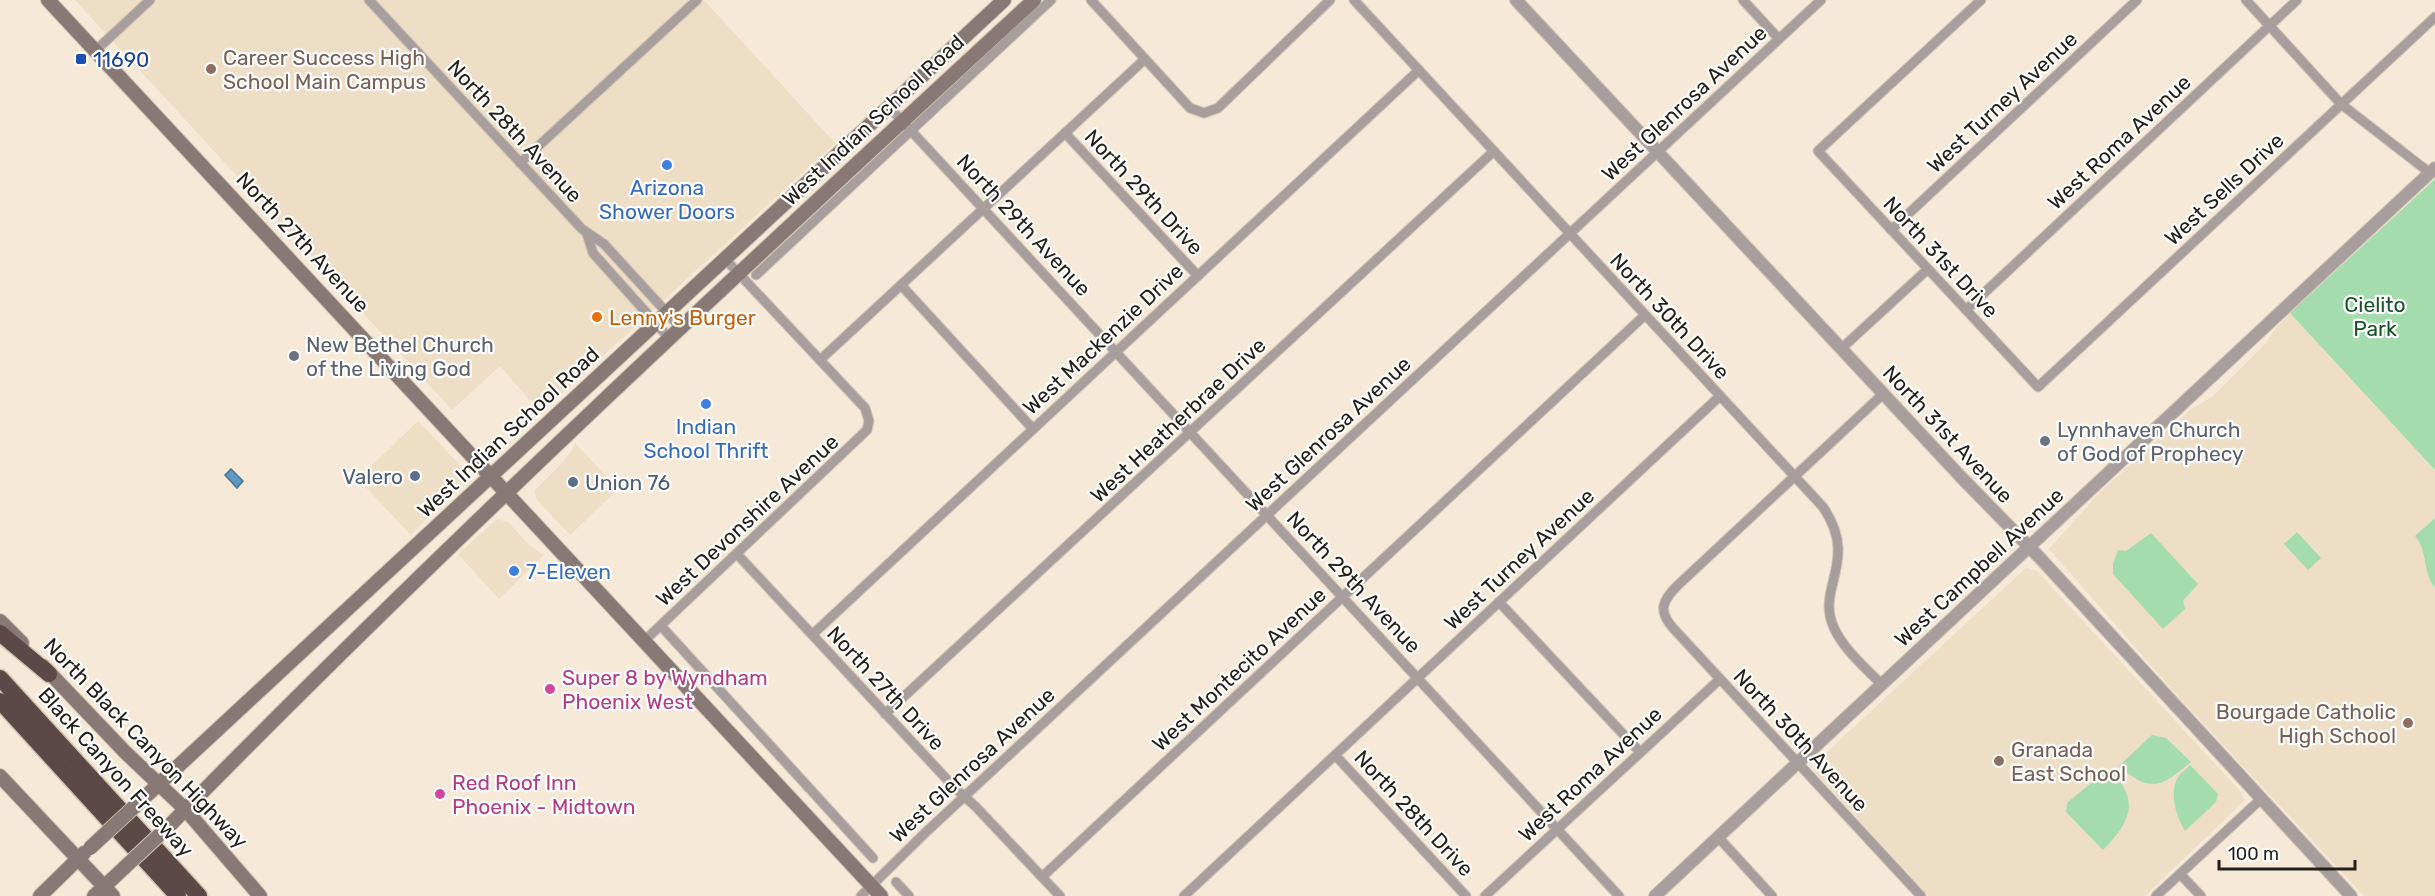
<svg xmlns="http://www.w3.org/2000/svg" width="2435" height="896" viewBox="0 0 2435 896" font-family="Rubik,sans-serif">
<rect width="100%" height="100%" fill="#f6e9d7"/>
<g fill="#efdec6">
<polygon points="75,0 704,0 835,143 541,413 500,366 452,410"/>
<polygon points="2290,313 2435,470 2435,896 2364,896 2185,704 2049,549 2100,492 2190,410 2213,396 2266,343 2274,330"/>
<polygon points="418,421 462,467 464,476 461,483 411,535 358,479"/>
<polygon points="576,444 618,489 570,535 537,500 534,491 563,462"/>
<polygon points="497,519 508,522 530,546 544,555 499,599 458,554"/>
<polygon points="2026,568 2037,571 2241,792 2245,800 2145,896 1929,896 1814,771 1817,761"/>
</g>
<g fill="#a4dcad">
<polygon points="2435,179 2435,470 2290,313"/>
<path d="M2435 518V588C2422 571 2428 550 2415 536Z"/>
<polygon points="2297,532 2321,558 2308,570 2284,544"/>
<polygon points="2151,533 2198,584 2183,601 2185,609 2163,629 2113,574 2113,564 2118,550 2126,551"/>
<path d="M2152 735 2166 738 2191 762C2161 787 2151 794 2119 766Z"/>
<path d="M2190 765 2218 794 2216 802 2185 831C2177 817 2169 795 2177 779 2179 774 2187 769 2190 765Z"/>
<path d="M2108 769C2142 799 2130 823 2103 850L2066 812 2067 803Z"/>
</g>
<polygon fill="#5d99c2" stroke="#4c758f" stroke-width="1.5" points="231,469 243,481 237,488 225,475"/>
<g fill="none" stroke-linecap="round" stroke-linejoin="round">
<g stroke="#d0c5b5" stroke-width="11">
<g id="minor">
<polyline points="369,0 582,229 604,244 680,327"/>
<polyline points="1091,0 1190,108 1204,113 1218,108 1330,0"/>
<path d="M1354 0 1823 507C1860 562 1815 587 1834 628 1844 650 1866 668 1882 685"/>
<polyline points="1743,0 1779,39"/>
<polyline points="1981,0 1818,151 2038,387 2435,17"/>
<polyline points="2246,0 2341,104 2430,173"/>
<polyline points="95,51 150,0"/>
<polyline points="890,108 1619,896"/>
<polyline points="1065,133 1198,276"/>
<polyline points="520,163 697,0"/>
<polyline points="1891,230 2137,0"/>
<polyline points="587,234 593,253 669,338"/>
<polyline points="756,275 1051,0"/>
<polyline points="901,285 1033,429"/>
<polyline points="1966,310 2297,0"/>
<polyline points="1842,348 1928,269"/>
<polyline points="820,360 1145,59"/>
<path d="M1883 394 1677 586C1662 601 1658 611 1673 628L1921 896"/>
<polyline points="737,554 954,787 976,807 1060,896"/>
<polyline points="1499,602 1640,752"/>
<polyline points="661,626 873,858"/>
<polyline points="813,634 1419,70"/>
<polyline points="643,642 867,430 869,421 865,408 726,260"/>
<polyline points="885,714 1494,151"/>
<polyline points="1335,755 1466,896"/>
<polyline points="1719,838 1772,896"/>
<polyline points="2180,874 2201,896"/>
<polyline points="1042,877 1645,315"/>
<polyline points="896,882 909,896"/>
<polyline points="861,896 925,833 1821,0"/>
<polyline points="1184,896 1720,396"/>
<polyline points="1485,896 1720,679"/>
<polyline points="2156,896 2261,799"/>
</g>
</g>
<g stroke="#d0c5b5" stroke-width="14">
<g id="tertiary">
<polyline points="1516,0 1960,476 2039,557 2351,896"/>
<polyline points="1655,896 2435,168"/>
</g>
</g>
<g stroke="#d0c5b5" stroke-width="16">
<g id="secondary">
<polyline points="48,0 881,896"/>
<polyline points="0,621 22,643"/>
<polyline points="43,666 125,752 185,809 260,896"/>
<polyline points="0,776 113,896"/>
<polyline points="133,808 1004,0"/>
<path d="M171 824C449 540 741 270 1034 0"/>
<polyline points="40,896 84,853"/>
<polyline points="94,896 125,867"/>
</g>
</g>
<g stroke="#d0c5b5" stroke-width="19">
<g id="motorway">
<polyline points="0,633 49,674"/>
<polyline points="0,678 199,896"/>
<polyline points="0,701 178,896"/>
</g>
</g>
<use href="#minor" stroke="#a89e9d" stroke-width="9"/>
<use href="#tertiary" stroke="#a89e9d" stroke-width="12"/>
<use href="#secondary" stroke="#887977" stroke-width="14"/>
<use href="#motorway" stroke="#5c4847" stroke-width="16"/>
<g stroke="#d0c5b5" stroke-width="16" stroke-linecap="butt">
<g id="secondary-bridge">
<polyline points="90,848 133,808"/>
<polyline points="125,867 171,824"/>
</g>
</g>
<use href="#secondary-bridge" stroke="#887977" stroke-width="14"/>
</g>
<rect fill="#1a4fb4" stroke="#fff" stroke-width="2" x="75" y="53" width="12" height="12" rx="3"/>
<g fill="#8d6e63" stroke="#fff" stroke-width="2">
<circle cx="211" cy="69" r="6"/>
<circle cx="2408" cy="723" r="6"/>
<circle cx="1999" cy="761" r="6"/>
</g>
<g fill="#3f7fe0" stroke="#fff" stroke-width="2">
<circle cx="667" cy="165" r="6"/>
<circle cx="706" cy="404" r="6"/>
<circle cx="514" cy="571" r="6"/>
</g>
<circle fill="#e8710a" stroke="#fff" stroke-width="2" cx="597" cy="317" r="6"/>
<g fill="#6b7280" stroke="#fff" stroke-width="2">
<circle cx="294" cy="356" r="6"/>
<circle cx="2045" cy="441" r="6"/>
</g>
<g fill="#5c6f8a" stroke="#fff" stroke-width="2">
<circle cx="415" cy="476" r="6"/>
<circle cx="573" cy="482" r="6"/>
</g>
<g fill="#d1479c" stroke="#fff" stroke-width="2">
<circle cx="550" cy="689" r="6"/>
<circle cx="440" cy="794" r="6"/>
</g>
<g text-anchor="middle" dominant-baseline="central" stroke-width="4.5" stroke-linejoin="round" paint-order="stroke">
<g font-size="21" fill="#785e54" stroke="#fff" text-anchor="start">
<text x="223" y="57">Career Success High<tspan x="223" dy="24">School Main Campus</tspan></text>
<text x="2396" y="711" text-anchor="end">Bourgade Catholic<tspan x="2396" dy="24">High School</tspan></text>
<text x="2011" y="749">Granada<tspan x="2011" dy="24">East School</tspan></text>
</g>
<g font-size="21" fill="#164399" stroke="#fff" text-anchor="start">
<text x="93" y="59">11690</text>
</g>
<g font-size="21" fill="#242019" stroke="#fff">
<text transform="translate(2002 102) rotate(-43)">West Turney Avenue</text>
<text transform="translate(1684 103) rotate(-43)">West Glenrosa Avenue</text>
<text transform="translate(873 120) rotate(-43)">West Indian School Road</text>
<text transform="translate(515 131) rotate(47)">North 28th Avenue</text>
<text transform="translate(2119 142) rotate(-43)">West Roma Avenue</text>
<text transform="translate(2224 189) rotate(-43)">West Sells Drive</text>
<text transform="translate(1144 192) rotate(47)">North 29th Drive</text>
<text transform="translate(1024 225) rotate(47)">North 29th Avenue</text>
<text transform="translate(303 242) rotate(47)">North 27th Avenue</text>
<text transform="translate(1941 257) rotate(47)">North 31st Drive</text>
<text transform="translate(1670 316) rotate(47)">North 30th Drive</text>
<text transform="translate(1103 339) rotate(-43)">West Mackenzie Drive</text>
<text transform="translate(1178 420) rotate(-43)">West Heatherbrae Drive</text>
<text transform="translate(508 432) rotate(-43)">West Indian School Road</text>
<text transform="translate(1328 434) rotate(-43)">West Glenrosa Avenue</text>
<text transform="translate(1948 434) rotate(47)">North 31st Avenue</text>
<text transform="translate(747 520) rotate(-43)">West Devonshire Avenue</text>
<text transform="translate(1519 559) rotate(-43)">West Turney Avenue</text>
<text transform="translate(1979 567) rotate(-43)">West Campbell Avenue</text>
<text transform="translate(1354 582) rotate(47)">North 29th Avenue</text>
<text transform="translate(1239 669) rotate(-43)">West Montecito Avenue</text>
<text transform="translate(886 688) rotate(47)">North 27th Drive</text>
<text transform="translate(1801 740) rotate(47)">North 30th Avenue</text>
<text transform="translate(146 743) rotate(46)">North Black Canyon Highway</text>
<text transform="translate(972 765) rotate(-43)">West Glenrosa Avenue</text>
<text transform="translate(116 772) rotate(48)">Black Canyon Freeway</text>
<text transform="translate(1590 774) rotate(-43)">West Roma Avenue</text>
<text transform="translate(1414 813) rotate(47)">North 28th Drive</text>
</g>
<g font-size="21" fill="#366cbe" stroke="#fff">
<text x="667" y="187">Arizona<tspan x="667" dy="24">Shower Doors</tspan></text>
<text x="706" y="426">Indian<tspan x="706" dy="24">School Thrift</tspan></text>
<text x="526" y="571" text-anchor="start">7-Eleven</text>
</g>
<g font-size="21" fill="#145227" stroke="#fff">
<text x="2375" y="304">Cielito<tspan x="2375" dy="24">Park</tspan></text>
</g>
<g font-size="21" fill="#c56008" stroke="#fff" text-anchor="start">
<text x="609" y="317">Lenny's Burger</text>
</g>
<g font-size="21" fill="#5b616d" stroke="#fff" text-anchor="start">
<text x="306" y="344">New Bethel Church<tspan x="306" dy="24">of the Living God</tspan></text>
<text x="2057" y="429">Lynnhaven Church<tspan x="2057" dy="24">of God of Prophecy</tspan></text>
</g>
<g font-size="21" fill="#4e5e75" stroke="#fff" text-anchor="end">
<text x="403" y="476">Valero</text>
<text x="585" y="482" text-anchor="start">Union 76</text>
</g>
<g font-size="21" fill="#b23c85" stroke="#fff" text-anchor="start">
<text x="562" y="677">Super 8 by Wyndham<tspan x="562" dy="24">Phoenix West</tspan></text>
<text x="452" y="782">Red Roof Inn<tspan x="452" dy="24">Phoenix - Midtown</tspan></text>
</g>
</g>
<path d="M2219 860v9h136v-9" fill="none" stroke="#242019" stroke-width="3"/>
<text x="2228" y="860" font-size="18" fill="#242019" stroke="#ffffff" stroke-width="4.5" paint-order="stroke">100 m</text>
</svg>
